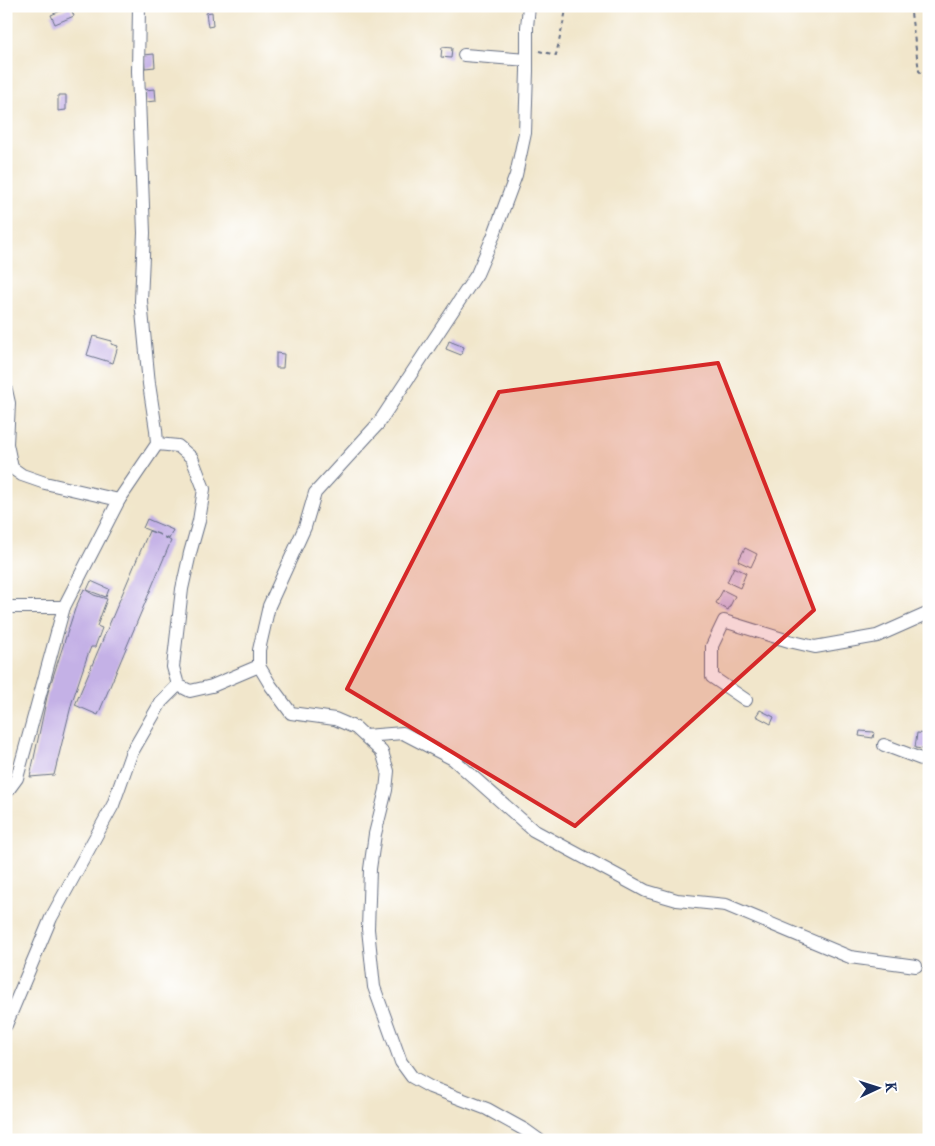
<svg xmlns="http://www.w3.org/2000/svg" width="935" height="1146" viewBox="0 0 935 1146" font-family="'IM FELL Double Pica',serif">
<rect width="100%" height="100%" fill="#fff"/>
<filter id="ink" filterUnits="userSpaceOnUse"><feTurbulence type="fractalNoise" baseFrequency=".02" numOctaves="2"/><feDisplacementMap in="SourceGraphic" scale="10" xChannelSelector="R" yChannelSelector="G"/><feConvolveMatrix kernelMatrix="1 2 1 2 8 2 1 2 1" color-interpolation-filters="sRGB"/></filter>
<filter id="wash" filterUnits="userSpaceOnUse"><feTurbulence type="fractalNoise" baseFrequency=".0096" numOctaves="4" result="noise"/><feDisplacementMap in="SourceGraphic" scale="20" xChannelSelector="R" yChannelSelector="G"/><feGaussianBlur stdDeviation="1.12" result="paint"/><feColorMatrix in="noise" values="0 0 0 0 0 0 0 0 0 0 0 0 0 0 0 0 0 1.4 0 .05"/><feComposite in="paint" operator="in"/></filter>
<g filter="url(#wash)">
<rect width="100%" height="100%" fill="#f1e6cb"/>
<g id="blocks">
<g fill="#c4b1e6">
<polygon points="70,7 74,16 55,24 51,15"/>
<polygon points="212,12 213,26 208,27 206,13"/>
<polygon points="442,47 452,48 451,58 441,57"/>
<polygon points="154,54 155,67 145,68 144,55"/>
<polygon points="155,89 156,101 146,102 145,90"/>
<polygon points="58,95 66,95 66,110 58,111"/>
<polygon points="93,336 112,341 111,344 118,346 113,363 87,355"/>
<polygon points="449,341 464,347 461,355 446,349"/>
<polygon points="276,353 284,354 283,368 276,368"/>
<polygon points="147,519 173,530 169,539 164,537 171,541 98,715 75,705 149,531 161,535 143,528"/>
<polygon points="745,548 757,554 751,567 738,561"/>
<polygon points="734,567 746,573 740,588 727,582"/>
<polygon points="91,581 109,589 106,597 87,590"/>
<polygon points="84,589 94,595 107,599 97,626 102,628 95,647 91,647 87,657 72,702 54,775 30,777 48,692 75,609"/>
<polygon points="723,590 735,596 728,610 716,603"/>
<polygon points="760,710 774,717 771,724 756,716"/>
<polygon points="860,731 874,732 873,738 859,736"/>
<polygon points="917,733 929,734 929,750 915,748"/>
</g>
</g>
</g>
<g filter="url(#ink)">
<use href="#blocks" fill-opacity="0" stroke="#666f84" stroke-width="1"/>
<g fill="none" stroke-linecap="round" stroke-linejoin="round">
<g stroke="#666f84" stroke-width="14">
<g id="minor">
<polyline points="529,6 527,27 527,71 525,133 516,175 493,237 477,274 378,424 315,493 305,527 269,606 259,650 259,666 271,686 291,713 335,719 356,728 382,752 388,771 386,790 375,834 370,869 368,929 374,987 401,1062 412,1077 430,1087 487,1109 525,1130 539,1140"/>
<polyline points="464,55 527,60"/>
<polyline points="6,390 9,403 7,444 12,468 22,475 45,483 119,500 157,444 156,430 149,384 141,301 144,233 138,71 139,6"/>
<polyline points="157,444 178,446 192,458 204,489 199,521 190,553 182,589 173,667 178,685 190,691 212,686 259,666"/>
<polyline points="6,607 64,607 119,500"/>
<polyline points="746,700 712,677 712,646 724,621 789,641 815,647 877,636 929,613"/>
<polyline points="365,736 403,733 453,759 533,830 646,891 677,900 726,905 850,957 916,966"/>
<polyline points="884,745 929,762"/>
<polyline points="6,793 17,778 64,607"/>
<polyline points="6,1025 51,918 113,805 131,754 161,702 178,685"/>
</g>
</g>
<g stroke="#666f84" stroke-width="2" stroke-dasharray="4 4" stroke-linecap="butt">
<polyline points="910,6 919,71 929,80"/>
<polyline points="539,51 556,55 567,6"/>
</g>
<use href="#minor" stroke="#fff" stroke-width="12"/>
</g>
</g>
<path fill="#d62828" fill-opacity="0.2" stroke="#d62828" stroke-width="4" stroke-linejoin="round" d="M718 363 814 610 575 826 347 689 499 392Z"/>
<rect width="935" height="1146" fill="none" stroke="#fff" stroke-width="25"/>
<g transform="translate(878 1088) rotate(86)" stroke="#ffffff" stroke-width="4" paint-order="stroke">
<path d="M0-4L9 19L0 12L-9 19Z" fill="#1b2f5e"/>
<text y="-8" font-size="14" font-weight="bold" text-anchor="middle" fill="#1b2f5e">K</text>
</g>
</svg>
